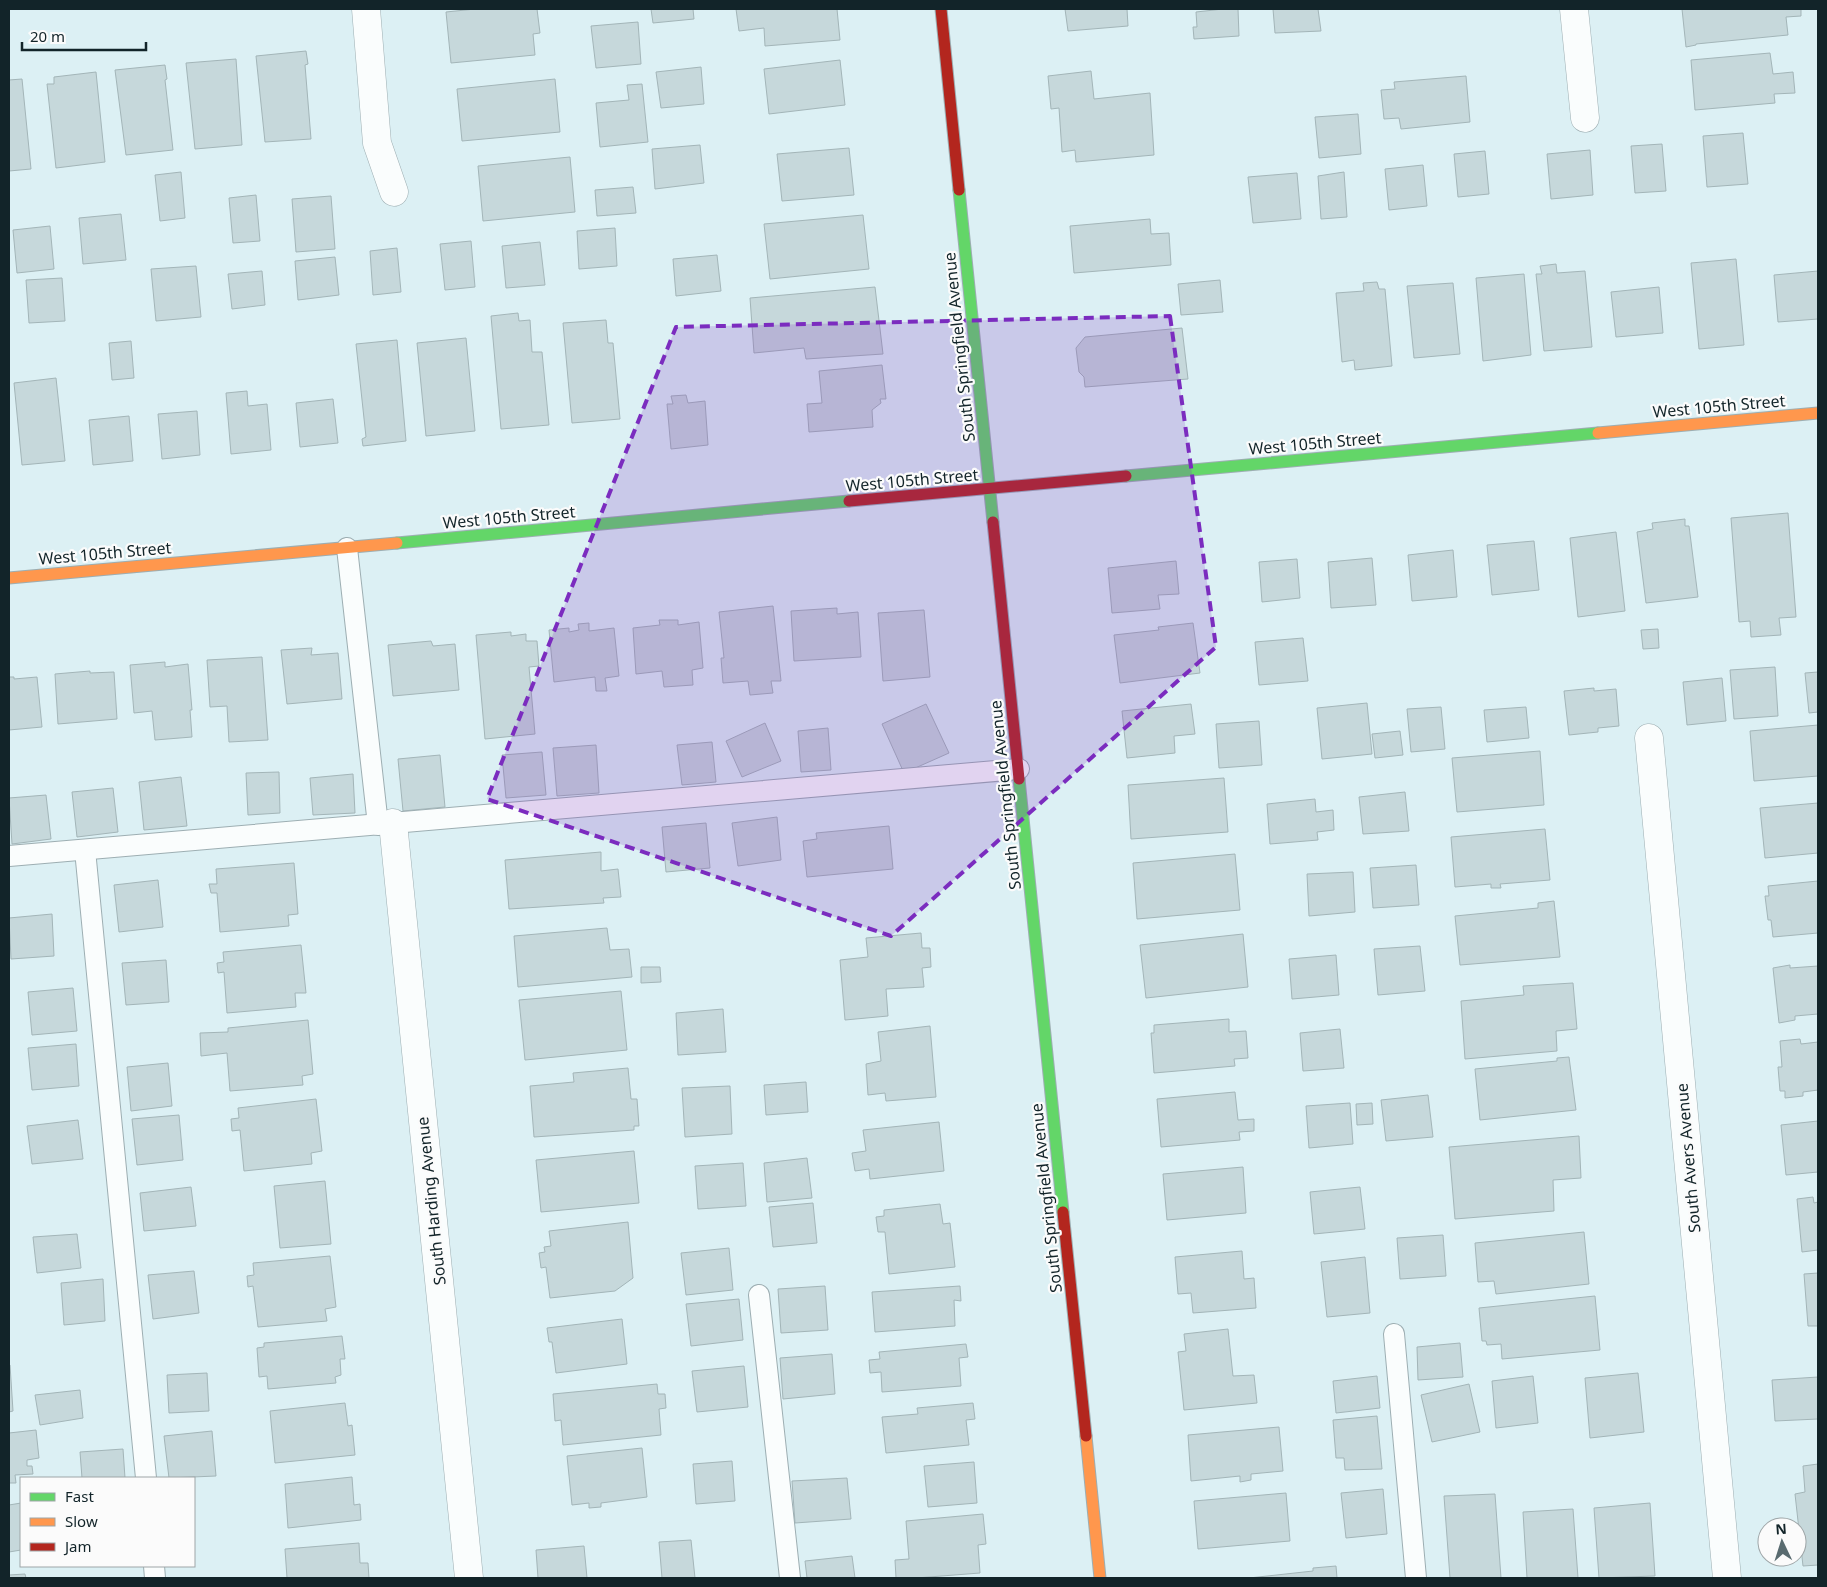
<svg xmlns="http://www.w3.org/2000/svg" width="1827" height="1587" viewBox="0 0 1827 1587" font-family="'Noto Sans',sans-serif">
<rect width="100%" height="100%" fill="#dcf0f4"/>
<g fill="#c6d8db" stroke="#a3b5b8">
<polygon points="475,9 537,9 540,33 533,34 535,55 451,63 446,12"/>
<polygon points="651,9 693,9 694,19 653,23"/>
<polygon points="736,9 837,9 840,40 765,46 764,28 739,31"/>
<polygon points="1065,9 1127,9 1128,26 1068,31"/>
<polygon points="1223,9 1238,9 1239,36 1194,39 1193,27 1197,27 1196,12"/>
<polygon points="1273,9 1318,9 1321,31 1275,33"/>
<polygon points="1682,9 1801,9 1801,16 1786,17 1788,35 1696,44 1696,45 1686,47"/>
<polygon points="638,22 641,64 596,68 591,26"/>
<polygon points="306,51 308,64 305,65 311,139 265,142 256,56"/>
<polygon points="1770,53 1773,74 1793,72 1795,93 1774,94 1775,103 1695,110 1691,60"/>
<polygon points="236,59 242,145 195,149 186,63"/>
<polygon points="840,60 845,105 769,114 764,69"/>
<polygon points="165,65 167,79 165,80 173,150 126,155 115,70"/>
<polygon points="701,67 704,104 661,108 656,72"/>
<polygon points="1091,71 1094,99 1150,93 1154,155 1076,162 1075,150 1062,152 1059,108 1051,109 1048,76"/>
<polygon points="96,72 105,162 56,168 47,84 54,84 54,77"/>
<polygon points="1466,76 1470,122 1401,129 1399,118 1384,119 1381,90 1395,89 1394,82"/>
<polygon points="22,79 31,169 9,171 9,80"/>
<polygon points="555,79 560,132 462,141 457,89"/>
<polygon points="642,84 648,142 600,147 596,103 629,100 627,85"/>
<polygon points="1358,114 1361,154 1319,158 1315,117"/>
<polygon points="1743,133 1748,184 1707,187 1703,136"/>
<polygon points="1662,144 1666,191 1635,193 1631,146"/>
<polygon points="700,145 704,183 655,189 652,149"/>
<polygon points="849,148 854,195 782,201 777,154"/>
<polygon points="1590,150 1593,195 1551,199 1547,154"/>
<polygon points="1485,151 1489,194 1458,197 1454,154"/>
<polygon points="570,157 575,212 483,221 478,166"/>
<polygon points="1423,165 1427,206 1389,210 1385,169"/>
<polygon points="181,172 185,218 160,221 155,175"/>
<polygon points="1344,172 1347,217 1321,219 1318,176"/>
<polygon points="1297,173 1301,219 1253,223 1248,177"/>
<polygon points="633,187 636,213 597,216 595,190"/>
<polygon points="256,195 260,241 233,243 229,198"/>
<polygon points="331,196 335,249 296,252 292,199"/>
<polygon points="121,214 126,260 83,264 79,218"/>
<polygon points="863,215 869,269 770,279 764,224"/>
<polygon points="1150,219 1151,234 1169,233 1171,265 1074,273 1070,226"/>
<polygon points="50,226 54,269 17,273 13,230"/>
<polygon points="615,228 617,266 579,269 577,231"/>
<polygon points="471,241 475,287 445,290 440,244"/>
<polygon points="540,242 545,285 506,288 502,246"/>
<polygon points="397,248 401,292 373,295 370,251"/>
<polygon points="717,255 721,291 676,296 673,259"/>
<polygon points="335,257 339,295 298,300 295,261"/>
<polygon points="1736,259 1744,345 1699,349 1691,263"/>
<polygon points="1556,264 1557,273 1585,271 1592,347 1544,351 1536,274 1542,274 1540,266"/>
<polygon points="196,266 201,317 156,321 151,269"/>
<polygon points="262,271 265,305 232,309 228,274"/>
<polygon points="1818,271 1818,319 1778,322 1774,275"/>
<polygon points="1524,274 1531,355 1483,361 1476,278"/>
<polygon points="62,278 65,321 29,323 26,280"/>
<polygon points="1220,280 1223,312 1181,315 1178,284"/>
<polygon points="1377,282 1379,289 1385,289 1392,366 1355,370 1354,360 1342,362 1336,293 1364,291 1363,283"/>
<polygon points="1453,283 1460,354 1414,358 1407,286"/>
<polygon points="875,287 883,354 806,359 804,348 754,353 750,298"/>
<polygon points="1659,287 1663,333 1616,337 1611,292"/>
<polygon points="518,313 519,321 530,320 532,352 542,352 549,425 501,429 491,316"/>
<polygon points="606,320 608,343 613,343 620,419 572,423 563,323"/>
<polygon points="1182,328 1188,379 1085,387 1084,377 1079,372 1076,348 1085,337"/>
<polygon points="466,338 475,431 426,436 417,343"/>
<polygon points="397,340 406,441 363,446 362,439 366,437 356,344"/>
<polygon points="131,341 134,378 112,380 109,343"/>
<polygon points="882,365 886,399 880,399 881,403 872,410 873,427 809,432 807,404 822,403 819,371"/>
<polygon points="56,378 65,461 22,465 14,383"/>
<polygon points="247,391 248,406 267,404 271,450 231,454 226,393"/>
<polygon points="686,395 688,403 705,401 708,445 671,449 667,404 673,404 671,396"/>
<polygon points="333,399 338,443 300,447 296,403"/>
<polygon points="197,411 200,455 162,459 158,414"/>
<polygon points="129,416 133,461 93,465 89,420"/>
<polygon points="1788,513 1796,617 1779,618 1781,635 1751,637 1750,621 1739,622 1731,518"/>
<polygon points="1685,519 1685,526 1689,526 1698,597 1646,603 1637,532 1653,529 1652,523"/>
<polygon points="1616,532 1625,611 1578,617 1570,538"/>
<polygon points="1534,541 1539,590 1492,595 1487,545"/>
<polygon points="1453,550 1457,597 1412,601 1408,555"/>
<polygon points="1372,558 1376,605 1331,608 1328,562"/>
<polygon points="1297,559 1300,598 1262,602 1259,562"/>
<polygon points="1176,561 1179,594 1158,595 1160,609 1112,613 1108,568"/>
<polygon points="773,606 781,681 771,681 773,693 750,695 748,681 723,683 721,658 724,658 719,612"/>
<polygon points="837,608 837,614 858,612 861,657 794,661 791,611"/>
<polygon points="924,610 930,677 883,681 878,613"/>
<polygon points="659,620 678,620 678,625 699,622 703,668 692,670 693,685 664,687 662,671 636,674 633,628 660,625"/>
<polygon points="589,623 589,631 614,628 619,676 605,678 607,691 596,691 595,677 554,682 549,630 569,628 569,632 579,630 578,624"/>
<polygon points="1193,623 1200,673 1120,683 1114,635 1159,630 1158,627"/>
<polygon points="1658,629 1659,648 1643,649 1641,630"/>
<polygon points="511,632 511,636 526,634 526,641 537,641 539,666 529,667 535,734 485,739 476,635"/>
<polygon points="1303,638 1308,681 1259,685 1255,642"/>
<polygon points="431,641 433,646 455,644 459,690 393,696 388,645"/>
<polygon points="312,648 311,655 338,653 342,699 287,704 281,650"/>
<polygon points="262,657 268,740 229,742 227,706 210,707 207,660"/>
<polygon points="165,662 165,667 188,664 192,710 190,710 192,737 155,740 152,711 134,713 130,665"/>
<polygon points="1775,667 1778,716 1734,719 1730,670"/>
<polygon points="90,671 90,673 114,672 117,719 58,724 55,674"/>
<polygon points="1818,672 1818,712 1809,713 1805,673"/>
<polygon points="9,677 14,677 14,679 37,677 42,727 9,730"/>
<polygon points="1722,678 1726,721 1687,725 1683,682"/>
<polygon points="1594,688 1594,691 1616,689 1619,726 1598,728 1598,732 1569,735 1564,691"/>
<polygon points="1367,703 1372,754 1322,759 1317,708"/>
<polygon points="926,704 949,753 904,773 882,724"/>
<polygon points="1191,704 1195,734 1174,736 1175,753 1127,758 1122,711"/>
<polygon points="1441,707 1445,749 1411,752 1407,709"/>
<polygon points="1526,707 1529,738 1487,742 1484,710"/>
<polygon points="1259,721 1262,765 1219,768 1216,724"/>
<polygon points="765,723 781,761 742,777 726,741"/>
<polygon points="1818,725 1818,776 1754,781 1750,731"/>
<polygon points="828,728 831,770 801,772 798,731"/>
<polygon points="1400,731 1403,755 1375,758 1372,734"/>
<polygon points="712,742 716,782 682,785 677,745"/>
<polygon points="596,745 599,793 557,796 553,748"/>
<polygon points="1540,751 1544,805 1457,812 1452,758"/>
<polygon points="542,752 546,795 506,798 502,755"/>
<polygon points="440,755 445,807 403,811 398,759"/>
<polygon points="279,772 280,813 248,815 246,773"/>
<polygon points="353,774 355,813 313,815 310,778"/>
<polygon points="181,777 187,826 144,830 139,782"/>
<polygon points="1224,778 1228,832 1131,839 1128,785"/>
<polygon points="113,788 118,832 77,837 72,792"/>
<polygon points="1405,792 1409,831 1363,834 1359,797"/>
<polygon points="46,795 51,839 12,844 9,798"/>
<polygon points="1315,799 1316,812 1333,810 1334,830 1317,832 1318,840 1270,844 1267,804"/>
<polygon points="1818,803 1818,853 1765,858 1760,808"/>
<polygon points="777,817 781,860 738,866 732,823"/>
<polygon points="706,823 710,868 666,872 662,827"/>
<polygon points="889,826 893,869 807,877 803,841 817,839 816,833"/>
<polygon points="1545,829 1550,880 1500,884 1501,888 1491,888 1491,884 1455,887 1451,837"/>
<polygon points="601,852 601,871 618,869 621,897 603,898 604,903 509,909 505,860"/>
<polygon points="1235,854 1240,910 1137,919 1133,863"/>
<polygon points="294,863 298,914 288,915 289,926 220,932 217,893 211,893 209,884 217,884 216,869"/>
<polygon points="1416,865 1419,905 1373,908 1370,868"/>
<polygon points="1353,872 1355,912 1309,916 1307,874"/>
<polygon points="158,880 163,927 119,932 114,885"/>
<polygon points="1818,881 1818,933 1773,937 1771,920 1768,920 1765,896 1769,896 1768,886"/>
<polygon points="1554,901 1560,957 1460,965 1455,916 1538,908 1538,903"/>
<polygon points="52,914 54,956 11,959 9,918"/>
<polygon points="607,928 610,950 629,949 632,977 518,987 514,936"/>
<polygon points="921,933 922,948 930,948 931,967 922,968 924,987 886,989 888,1016 845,1020 840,960 868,957 866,938"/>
<polygon points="1243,934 1248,987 1146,998 1140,945"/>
<polygon points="301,945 306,993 295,993 296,1007 227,1013 224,972 218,973 217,963 224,962 223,952"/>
<polygon points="1420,946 1425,991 1378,995 1374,949"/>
<polygon points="1336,955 1339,995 1292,999 1289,959"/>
<polygon points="166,960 169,1002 126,1005 122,963"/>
<polygon points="1790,965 1790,968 1818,966 1818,1014 1795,1016 1795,1020 1779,1023 1773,968"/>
<polygon points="641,967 660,967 661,982 641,983"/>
<polygon points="1573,983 1577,1029 1556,1031 1557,1051 1465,1059 1461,1001 1524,995 1523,986"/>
<polygon points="73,988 77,1031 32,1035 28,992"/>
<polygon points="621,991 627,1050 525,1060 519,1000"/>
<polygon points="723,1009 726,1052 678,1055 676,1013"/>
<polygon points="1229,1019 1229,1032 1246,1031 1248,1058 1234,1059 1235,1066 1154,1073 1151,1033 1154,1033 1154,1025"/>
<polygon points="308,1020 313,1074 302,1076 303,1085 230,1091 227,1053 201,1056 200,1033 228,1032 228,1028"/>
<polygon points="930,1026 936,1097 886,1101 885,1093 868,1095 866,1064 881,1061 878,1032"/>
<polygon points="1340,1029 1344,1068 1303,1071 1300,1033"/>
<polygon points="1800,1039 1801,1044 1818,1042 1818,1090 1803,1092 1803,1096 1785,1098 1785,1091 1780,1091 1778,1067 1782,1067 1780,1041"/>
<polygon points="76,1044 79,1086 32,1090 28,1048"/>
<polygon points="1569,1057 1576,1110 1480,1120 1475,1069 1557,1061 1557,1058"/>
<polygon points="168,1063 172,1106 131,1111 127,1067"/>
<polygon points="628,1068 631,1099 637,1099 639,1126 634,1126 634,1130 534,1137 530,1086 574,1082 573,1073"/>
<polygon points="806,1082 808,1112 766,1115 764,1085"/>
<polygon points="730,1086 732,1134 685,1137 682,1088"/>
<polygon points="1235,1092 1238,1120 1254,1119 1254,1131 1239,1132 1240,1140 1161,1147 1157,1099"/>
<polygon points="1428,1095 1433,1137 1386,1141 1381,1100"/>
<polygon points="316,1099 322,1151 311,1153 312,1164 244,1171 240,1130 232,1131 231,1119 239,1118 238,1108"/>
<polygon points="1350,1103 1353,1144 1309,1148 1306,1106"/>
<polygon points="1372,1103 1373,1124 1357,1125 1356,1104"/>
<polygon points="179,1115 183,1160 137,1165 132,1119"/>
<polygon points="78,1120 83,1159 32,1164 27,1126"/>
<polygon points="1818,1121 1818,1172 1786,1175 1781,1125"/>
<polygon points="939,1122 944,1171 870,1179 869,1169 855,1171 852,1153 866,1151 863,1130"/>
<polygon points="1579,1136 1581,1178 1553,1180 1554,1211 1455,1219 1449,1147"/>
<polygon points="634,1151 639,1203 541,1212 536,1160"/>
<polygon points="807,1158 812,1198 767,1202 764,1163"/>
<polygon points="743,1163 746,1206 698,1209 695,1166"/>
<polygon points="1243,1167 1246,1213 1167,1220 1163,1174"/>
<polygon points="325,1181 331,1244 280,1248 274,1186"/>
<polygon points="191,1187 196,1226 144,1231 140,1193"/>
<polygon points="1360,1187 1365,1229 1314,1234 1310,1192"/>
<polygon points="1813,1197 1814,1203 1818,1202 1818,1250 1802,1252 1797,1199"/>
<polygon points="813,1203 817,1243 773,1247 769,1207"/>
<polygon points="940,1204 943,1224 950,1223 955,1267 889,1274 885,1232 878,1232 876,1217 884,1216 884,1210"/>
<polygon points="628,1222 633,1278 615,1291 550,1298 546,1267 541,1268 539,1253 545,1252 544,1247 551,1246 549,1231"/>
<polygon points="1584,1232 1589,1284 1496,1294 1494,1281 1478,1282 1475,1243"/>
<polygon points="77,1234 81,1268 37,1273 33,1237"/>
<polygon points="1443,1235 1446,1276 1400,1279 1397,1238"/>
<polygon points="729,1248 733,1290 686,1295 681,1253"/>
<polygon points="1242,1251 1244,1279 1254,1278 1256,1308 1193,1313 1191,1293 1178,1294 1175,1257"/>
<polygon points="330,1256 336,1307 325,1309 327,1321 258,1327 253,1286 248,1287 247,1276 254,1275 253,1263"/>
<polygon points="1365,1257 1370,1313 1327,1317 1321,1262"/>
<polygon points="194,1271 199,1313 153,1319 148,1275"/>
<polygon points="1818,1273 1818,1326 1808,1326 1804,1274"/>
<polygon points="103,1279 105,1321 64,1325 61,1283"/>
<polygon points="825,1286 828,1330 781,1333 778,1289"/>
<polygon points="960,1286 961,1301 954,1300 955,1326 875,1332 872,1292"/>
<polygon points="1595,1296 1600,1350 1502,1359 1501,1344 1487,1345 1486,1341 1482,1341 1479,1308"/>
<polygon points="739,1299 743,1340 691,1346 686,1304"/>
<polygon points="622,1319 627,1364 556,1373 552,1342 549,1342 547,1328"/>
<polygon points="1228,1329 1233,1376 1254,1375 1257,1403 1184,1410 1178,1352 1186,1351 1184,1334"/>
<polygon points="342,1336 345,1359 340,1359 341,1375 335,1377 336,1383 268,1389 267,1376 259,1377 257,1348 264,1347 264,1343"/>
<polygon points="1460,1343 1463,1377 1418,1380 1417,1347"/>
<polygon points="966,1344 968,1357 959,1358 961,1386 882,1392 881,1372 870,1373 869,1360 880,1359 879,1352"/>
<polygon points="832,1354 835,1394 783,1399 780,1358"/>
<polygon points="9,1365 10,1365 13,1411 9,1412"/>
<polygon points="744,1366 748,1407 697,1412 692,1371"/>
<polygon points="207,1373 209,1411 169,1413 167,1375"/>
<polygon points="1638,1373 1644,1432 1590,1438 1585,1378"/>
<polygon points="1377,1376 1380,1408 1336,1413 1333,1381"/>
<polygon points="1533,1376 1538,1423 1496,1428 1492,1381"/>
<polygon points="1818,1377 1818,1419 1775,1421 1772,1380"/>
<polygon points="657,1384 658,1394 665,1394 666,1408 659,1409 661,1435 563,1445 561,1420 555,1421 553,1394"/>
<polygon points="1469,1384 1480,1432 1432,1442 1421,1395"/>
<polygon points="80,1390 83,1418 40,1425 35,1395"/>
<polygon points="345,1403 348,1426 352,1425 355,1455 275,1463 270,1411"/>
<polygon points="973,1403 975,1419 966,1420 969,1445 886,1453 882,1417 918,1414 917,1408"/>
<polygon points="1377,1416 1382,1469 1345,1470 1344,1458 1336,1458 1333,1420"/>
<polygon points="1279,1427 1283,1471 1251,1474 1251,1480 1240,1482 1240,1476 1191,1481 1188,1435"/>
<polygon points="36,1430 39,1458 27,1460 27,1466 32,1466 33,1474 15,1475 16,1483 9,1483 9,1433"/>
<polygon points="212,1431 216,1476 169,1478 164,1436"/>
<polygon points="642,1448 647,1497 601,1503 601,1507 589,1508 589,1503 572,1505 567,1456"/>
<polygon points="123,1449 125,1478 82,1478 80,1452"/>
<polygon points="732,1461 735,1501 696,1504 693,1464"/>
<polygon points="974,1462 977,1503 928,1507 924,1466"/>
<polygon points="1818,1464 1818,1565 1803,1566 1795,1494 1805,1492 1803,1466"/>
<polygon points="352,1477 354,1505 360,1504 361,1520 288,1528 285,1484"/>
<polygon points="847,1478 851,1519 795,1523 792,1481"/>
<polygon points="1383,1489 1387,1534 1346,1538 1341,1493"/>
<polygon points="1286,1493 1290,1541 1198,1549 1194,1501"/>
<polygon points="1495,1494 1501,1578 1450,1578 1444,1496"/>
<polygon points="21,1503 21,1550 9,1552 9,1505"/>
<polygon points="1650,1503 1655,1576 1599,1578 1594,1508"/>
<polygon points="1573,1509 1578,1578 1527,1578 1523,1512"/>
<polygon points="983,1514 986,1544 978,1545 980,1573 916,1578 896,1578 895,1560 909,1559 906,1521"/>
<polygon points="691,1540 695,1578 662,1578 659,1542"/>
<polygon points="359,1543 360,1563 368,1563 369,1578 287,1578 285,1549"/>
<polygon points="584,1546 587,1578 538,1578 536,1550"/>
<polygon points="852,1556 855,1578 807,1578 805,1561"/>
<polygon points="1336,1566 1337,1578 1249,1578 1313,1571 1313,1568"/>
<polygon points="25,1574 26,1578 9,1578 9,1575"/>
</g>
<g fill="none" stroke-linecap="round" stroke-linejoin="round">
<g stroke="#9daeb2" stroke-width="22">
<g id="lane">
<polyline points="347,548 378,825"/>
<polyline points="85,850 146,1478"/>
<polyline points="9,856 1019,769"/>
<polyline points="759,1295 790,1578"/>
<polyline points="1394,1334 1416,1578"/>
<polyline points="154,1566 155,1578"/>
</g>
</g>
<g stroke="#9daeb2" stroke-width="29">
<g id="street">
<polyline points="366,9 377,143 394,192"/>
<polyline points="1574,9 1585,118"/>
<polyline points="1649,738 1727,1578"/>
<polyline points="393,823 469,1578"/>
</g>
</g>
<g stroke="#9daeb2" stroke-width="13">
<g id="fast">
<polyline points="959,190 993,522"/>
<polyline points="1126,476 1598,433"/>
<polyline points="397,543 849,501"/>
<polyline points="1019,779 1063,1212"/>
</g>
</g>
<g stroke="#9daeb2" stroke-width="13">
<g id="slow">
<polyline points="1598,433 1818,413"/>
<polyline points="9,578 397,543"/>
<polyline points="1086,1436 1100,1578"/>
</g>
</g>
<g stroke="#9daeb2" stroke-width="13">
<g id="jam">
<polyline points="941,9 959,190"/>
<polyline points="849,501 1126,476"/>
<polyline points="993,522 1019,779"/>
<polyline points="1063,1212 1086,1436"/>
</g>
</g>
<use href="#lane" stroke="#fafdfd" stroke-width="20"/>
<use href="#street" stroke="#fafdfd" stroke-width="28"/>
<use href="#fast" stroke="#63d668" stroke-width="11"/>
<use href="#slow" stroke="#ff974d" stroke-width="11"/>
<use href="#jam" stroke="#b3261e" stroke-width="11"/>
</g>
<path fill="#7b2cbf" fill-opacity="0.2" stroke="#7b2cbf" stroke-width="4" stroke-dasharray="10 6" stroke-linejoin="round" d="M1170 316 1216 647 891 936 487 799 676 327Z"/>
<g text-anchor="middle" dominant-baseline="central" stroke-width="4.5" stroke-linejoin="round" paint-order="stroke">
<g font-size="16" fill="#122429" stroke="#fbfbfb">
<text transform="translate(959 347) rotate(-96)">South Springfield Avenue</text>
<text transform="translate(1719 406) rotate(-5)">West 105th Street</text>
<text transform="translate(1315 443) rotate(-5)">West 105th Street</text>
<text transform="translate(912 480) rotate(-5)">West 105th Street</text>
<text transform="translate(509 517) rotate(-5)">West 105th Street</text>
<text transform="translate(105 553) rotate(-5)">West 105th Street</text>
<text transform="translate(1005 795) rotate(-96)">South Springfield Avenue</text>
<text transform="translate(1688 1158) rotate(-95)">South Avers Avenue</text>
<text transform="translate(1046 1198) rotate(-96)">South Springfield Avenue</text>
<text transform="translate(431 1201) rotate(-96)">South Harding Avenue</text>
</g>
</g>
<rect width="1827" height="1587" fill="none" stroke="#122429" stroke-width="20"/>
<rect x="20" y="1477" width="175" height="90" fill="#fbfbfb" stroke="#9ea5a7"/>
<rect x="30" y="1493" width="25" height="8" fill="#63d668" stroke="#9ea5a7"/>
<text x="65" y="1502" font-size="15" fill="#122429">Fast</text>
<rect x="30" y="1518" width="25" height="8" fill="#ff974d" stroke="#9ea5a7"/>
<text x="65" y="1527" font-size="15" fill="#122429">Slow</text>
<rect x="30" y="1543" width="25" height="8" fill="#b3261e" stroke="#9ea5a7"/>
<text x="65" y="1552" font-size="15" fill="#122429">Jam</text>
<g transform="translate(1782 1542) rotate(356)"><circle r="24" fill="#fbfbfb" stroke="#9ea5a7"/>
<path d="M0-4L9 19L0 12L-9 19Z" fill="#596b70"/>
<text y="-8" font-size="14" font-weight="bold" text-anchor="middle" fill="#122429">N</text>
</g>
<path d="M22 42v8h124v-8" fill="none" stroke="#122429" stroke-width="2.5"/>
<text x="30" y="42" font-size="15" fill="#122429" stroke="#fbfbfb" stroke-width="4" paint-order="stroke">20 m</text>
</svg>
